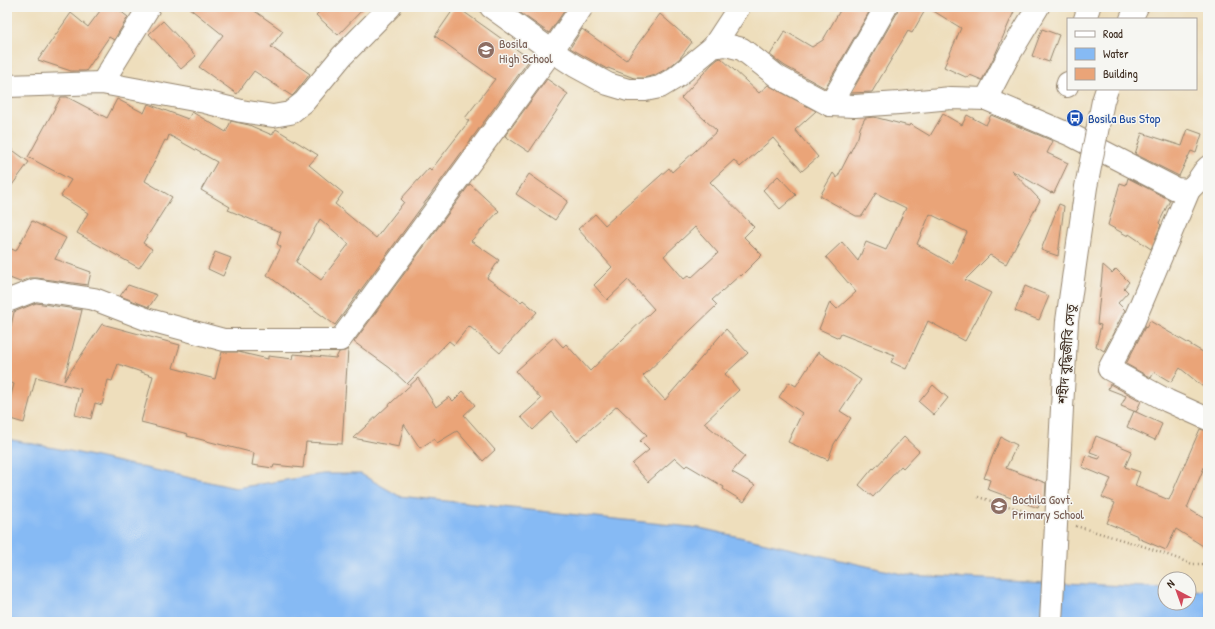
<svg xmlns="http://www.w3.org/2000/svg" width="1215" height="629" viewBox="0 0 1215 629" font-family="'Patrick Hand','Noto Sans Bengali',sans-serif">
<rect width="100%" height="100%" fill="#f6f6f2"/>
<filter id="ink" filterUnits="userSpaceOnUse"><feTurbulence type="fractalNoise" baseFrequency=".025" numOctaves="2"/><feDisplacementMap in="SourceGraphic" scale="8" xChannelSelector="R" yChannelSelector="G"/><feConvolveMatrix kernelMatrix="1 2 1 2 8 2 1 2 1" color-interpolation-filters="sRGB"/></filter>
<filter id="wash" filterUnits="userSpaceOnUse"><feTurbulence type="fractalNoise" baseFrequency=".012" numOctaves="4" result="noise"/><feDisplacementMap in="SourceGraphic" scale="16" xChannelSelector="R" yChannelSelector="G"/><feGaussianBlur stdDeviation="0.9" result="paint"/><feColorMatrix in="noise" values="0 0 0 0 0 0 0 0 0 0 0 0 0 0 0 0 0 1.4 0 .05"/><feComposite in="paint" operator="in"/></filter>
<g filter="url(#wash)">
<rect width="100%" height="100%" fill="#eedebc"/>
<polygon fill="#86baf4" stroke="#607289" points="7,439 65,450 236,488 323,474 361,474 399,496 700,528 906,575 1165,588 1165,603 1189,603 1189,589 1208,590 1208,622 7,622"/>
<g id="blocks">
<g fill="#eaa478" fill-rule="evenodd">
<polygon points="103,7 115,7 128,17 114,40 109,37 86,71 71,71 38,60 71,13 88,27"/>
<polygon points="188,7 249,7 283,31 271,47 310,74 295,93 292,96 254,71 237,94 199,67 223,35"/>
<polygon points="324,7 365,7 338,35 316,15"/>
<path d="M455 7H457L530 59 335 325 267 275 281 247 277 244 281 232 228 210 230 207 201 190 217 162 169 135 167 141 165 140 145 181 172 197 143 243 152 249 139 268 77 233 88 213 61 196 71 180 28 157 61 97H67L107 118 117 99 144 113 148 104 188 119 192 112 226 132 231 121 249 125 272 135 276 129 318 155 309 165 343 193 335 204 376 238 404 202 401 199 429 168 431 170 469 121 465 118 495 79 435 36ZM320 219 349 244 321 280 296 262Z"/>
<polygon points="512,7 567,7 549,33"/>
<polygon points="842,7 872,7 825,88 785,66 770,55 785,31 812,47 823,40"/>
<polygon points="898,7 1016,7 995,55 982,80 970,75 968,78 944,67 961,28 927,7 912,33 908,31 872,92 851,93 897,13"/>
<polygon points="660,14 692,42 680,58 668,68 655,75 644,78 634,78 608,68 607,69 570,48 582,29 626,60"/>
<polygon points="163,21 196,56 181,69 149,34"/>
<polygon points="1042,29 1059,35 1049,62 1032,56"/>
<path d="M721 58 759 93 768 85 816 111 795 130 818 157 802 171 773 138 740 167 734 160 710 182 754 227 744 237 762 255 741 276 740 275 712 300 717 305 643 376 665 400 726 329 748 353 725 374 739 390 704 423 745 456 732 472 755 485 744 502 723 489 724 487 687 465 685 467 675 458 648 482 632 464 649 450 640 441 647 435 617 406 577 441 552 412 533 430 521 417 541 399 516 371 554 337 563 347 566 344 590 371 654 309 628 280 607 300 594 285 612 267 578 229 595 214 605 225 669 168 672 172 717 131 681 98 712 64 718 59ZM695 227 718 253 691 278 689 275 684 279 664 256Z"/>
<polygon points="547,79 568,94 529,152 505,136"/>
<path d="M943 114 962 125 967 115 986 125 991 115 1053 141 1047 153 1068 163 1054 193 1051 192V193L1011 170 1040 200 1006 264 990 255 965 280 991 293 965 341 928 321 906 369 891 362 895 355 841 334 839 338 819 329 830 302 837 309 856 292 826 257 842 242 858 261 866 242 886 250 906 208 876 193 862 216H856L820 196 833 173 837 178 858 137 860 128 865 118 874 117 909 126 910 124 930 136ZM930 214 967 232 952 264 917 244Z"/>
<polygon points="1188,129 1202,134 1196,153 1191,151 1179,176 1135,154 1142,133 1182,146"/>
<polygon points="7,146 29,162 7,192"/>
<polygon points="529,174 568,201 555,220 516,194"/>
<polygon points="778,176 796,195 780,209 763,190"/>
<polygon points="1128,178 1170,200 1159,223 1161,225 1151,249 1129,234 1128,236 1108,225 1120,183 1126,185"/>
<polygon points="470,184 499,211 471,241 499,260 487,278 521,302 523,300 537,312 500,353 469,326 454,345 449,341 407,384 390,368 354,342"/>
<polygon points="1059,204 1064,206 1058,256 1041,250"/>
<polygon points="32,221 66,238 55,259 91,272 88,285 37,278 30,278 20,282 7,277 7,247 16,251"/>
<polygon points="215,252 231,258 223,276 208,269"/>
<polygon points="1103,265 1112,273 1116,269 1129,282 1124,288 1128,292 1118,303 1125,310 1104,351 1096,346 1101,325 1097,324"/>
<polygon points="128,285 157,295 149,307 120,296"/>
<polygon points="1025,286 1049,296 1039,320 1015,311"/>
<polygon points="36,303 82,310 64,381 102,324 180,345 173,368 215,379 222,352 238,352 268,359 268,356 293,359 294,354 336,358 339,352 345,351 348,349 342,444 306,442 303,468 274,465 273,468 252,465 254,453 187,436 188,434 141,422 153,376 118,364 112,381 108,380 102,405 95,403 91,419 75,415 81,389 36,377 24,423 7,418 7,410 14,384 7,381 7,325 11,326 14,312"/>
<polygon points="1150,321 1208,355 1208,391 1180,368 1171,382 1154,372 1151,378 1126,364 1145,327 1146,328"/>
<polygon points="818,352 861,380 840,411 851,418 834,444 828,460 788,442 802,413 779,397 789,382 796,386"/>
<polygon points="418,378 436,407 449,397 453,401 463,391 475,405 464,415 495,450 483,461 457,431 437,443 434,439 420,448 404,424 399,447 353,438"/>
<polygon points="1110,384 1141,401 1136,412 1121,406 1126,396 1108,389"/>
<polygon points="933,385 948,398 934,415 919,402"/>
<polygon points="1134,411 1162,424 1155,440 1127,427"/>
<polygon points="1200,429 1208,431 1208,458 1187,508 1208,521 1208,549 1176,529 1166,550 1138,538 1138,536 1107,523 1115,503 1102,497 1111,479 1082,467 1086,455 1099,459 1101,456 1090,452 1096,436 1132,451 1125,467 1140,472 1135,486 1169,500"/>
<polygon points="904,437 919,451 903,468 901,466 873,497 859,485 873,468 874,469"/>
<polygon points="1001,437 1017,445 1006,468 1046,483 1045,500 1041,499 1038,508 987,489 990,480 984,478 993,455"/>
</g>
</g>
</g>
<g filter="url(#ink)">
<use href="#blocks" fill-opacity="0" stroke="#94846d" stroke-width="1"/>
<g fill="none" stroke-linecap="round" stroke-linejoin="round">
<g stroke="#94846d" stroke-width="24">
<g id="minor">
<polyline points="491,7 552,51 575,66 608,84 628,90 645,90 660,87 675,78 713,47 726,45 742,49 778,77 830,105 855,106 899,103 951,98 986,99 1073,136 1176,189 1189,190 1196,183 1205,170 1208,167"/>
<polyline points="1085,19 1089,7"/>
<polyline points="713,47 732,18 739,7"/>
<polyline points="102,83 149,7"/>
<polyline points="7,86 102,83 205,102 241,111 273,116 290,113 304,102 342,56 390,7"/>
<polyline points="1067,86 1068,83"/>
<polyline points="986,99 1009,55 1038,7"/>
<polyline points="830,105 886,7"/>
<polyline points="1189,190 1133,323 1109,369 1168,401 1208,419"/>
<polyline points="7,301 35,290 94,299 146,319 224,340 340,340 552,51 582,7"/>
</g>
</g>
<g stroke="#94846d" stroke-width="24">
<polyline id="major" points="1131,19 1137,7"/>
</g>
<g stroke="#94846d" stroke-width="2.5" stroke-dasharray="1 3" stroke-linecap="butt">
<polyline points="978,497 1035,514"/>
<polyline points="1076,526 1146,547 1192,564 1208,564"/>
</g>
<use href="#minor" stroke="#fff" stroke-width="22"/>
<use href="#major" stroke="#fff" stroke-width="22"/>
<g stroke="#94846d" stroke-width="24" stroke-linecap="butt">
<polyline id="major-bridge" points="1051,622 1062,408 1067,321 1086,187 1103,101 1107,89"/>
</g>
<use href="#major-bridge" stroke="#fff" stroke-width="22"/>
</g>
</g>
<defs>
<g id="school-disc" transform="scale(0.9)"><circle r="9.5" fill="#8d6e63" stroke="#f6f6f2"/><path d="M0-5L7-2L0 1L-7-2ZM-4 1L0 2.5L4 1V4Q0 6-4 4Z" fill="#fff"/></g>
<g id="bus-disc" transform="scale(0.9)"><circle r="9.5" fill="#1a4fb4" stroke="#f6f6f2"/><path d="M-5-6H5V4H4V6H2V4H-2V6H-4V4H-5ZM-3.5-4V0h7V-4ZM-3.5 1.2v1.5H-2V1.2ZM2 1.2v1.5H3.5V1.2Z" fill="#fff"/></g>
</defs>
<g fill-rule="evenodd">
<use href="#school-disc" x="486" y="50"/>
<use href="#bus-disc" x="1075" y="118"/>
<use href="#school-disc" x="999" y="506"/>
</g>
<g text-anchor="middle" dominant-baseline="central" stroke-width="3" stroke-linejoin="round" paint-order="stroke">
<g font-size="13" fill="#785e54" stroke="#f6f6f2" text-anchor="start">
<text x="499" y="43">Bosila<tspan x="499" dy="15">High School</tspan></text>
<text x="1012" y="499">Bochila Govt.<tspan x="1012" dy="15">Primary School</tspan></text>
</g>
<g font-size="13" fill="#164399" stroke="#f6f6f2" text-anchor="start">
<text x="1088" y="118">Bosila Bus Stop</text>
</g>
<g font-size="13" fill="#3b2a1e" stroke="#f6f6f2">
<text transform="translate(1066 354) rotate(-85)">শহীদ বুদ্ধিজীবি সেতু</text>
</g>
</g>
<rect width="1215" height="629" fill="none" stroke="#f6f6f2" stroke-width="24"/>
<rect x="1067" y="18" width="130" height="72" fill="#f6f6f2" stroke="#aba49d"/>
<rect x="1075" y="31" width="20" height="6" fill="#ffffff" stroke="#aba49d"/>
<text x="1103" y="38" font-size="12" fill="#3b2a1e">Road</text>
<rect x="1075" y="48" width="20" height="12" fill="#86baf4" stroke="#aba49d"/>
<text x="1103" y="58" font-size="12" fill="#3b2a1e">Water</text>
<rect x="1075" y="68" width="20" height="12" fill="#eaa478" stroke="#aba49d"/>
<text x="1103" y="78" font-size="12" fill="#3b2a1e">Building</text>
<g transform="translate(1177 591) rotate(319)"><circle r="19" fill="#f6f6f2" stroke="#aba49d"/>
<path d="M0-3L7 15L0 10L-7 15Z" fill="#d1495b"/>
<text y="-6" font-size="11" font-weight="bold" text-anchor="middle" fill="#3b2a1e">N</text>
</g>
</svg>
